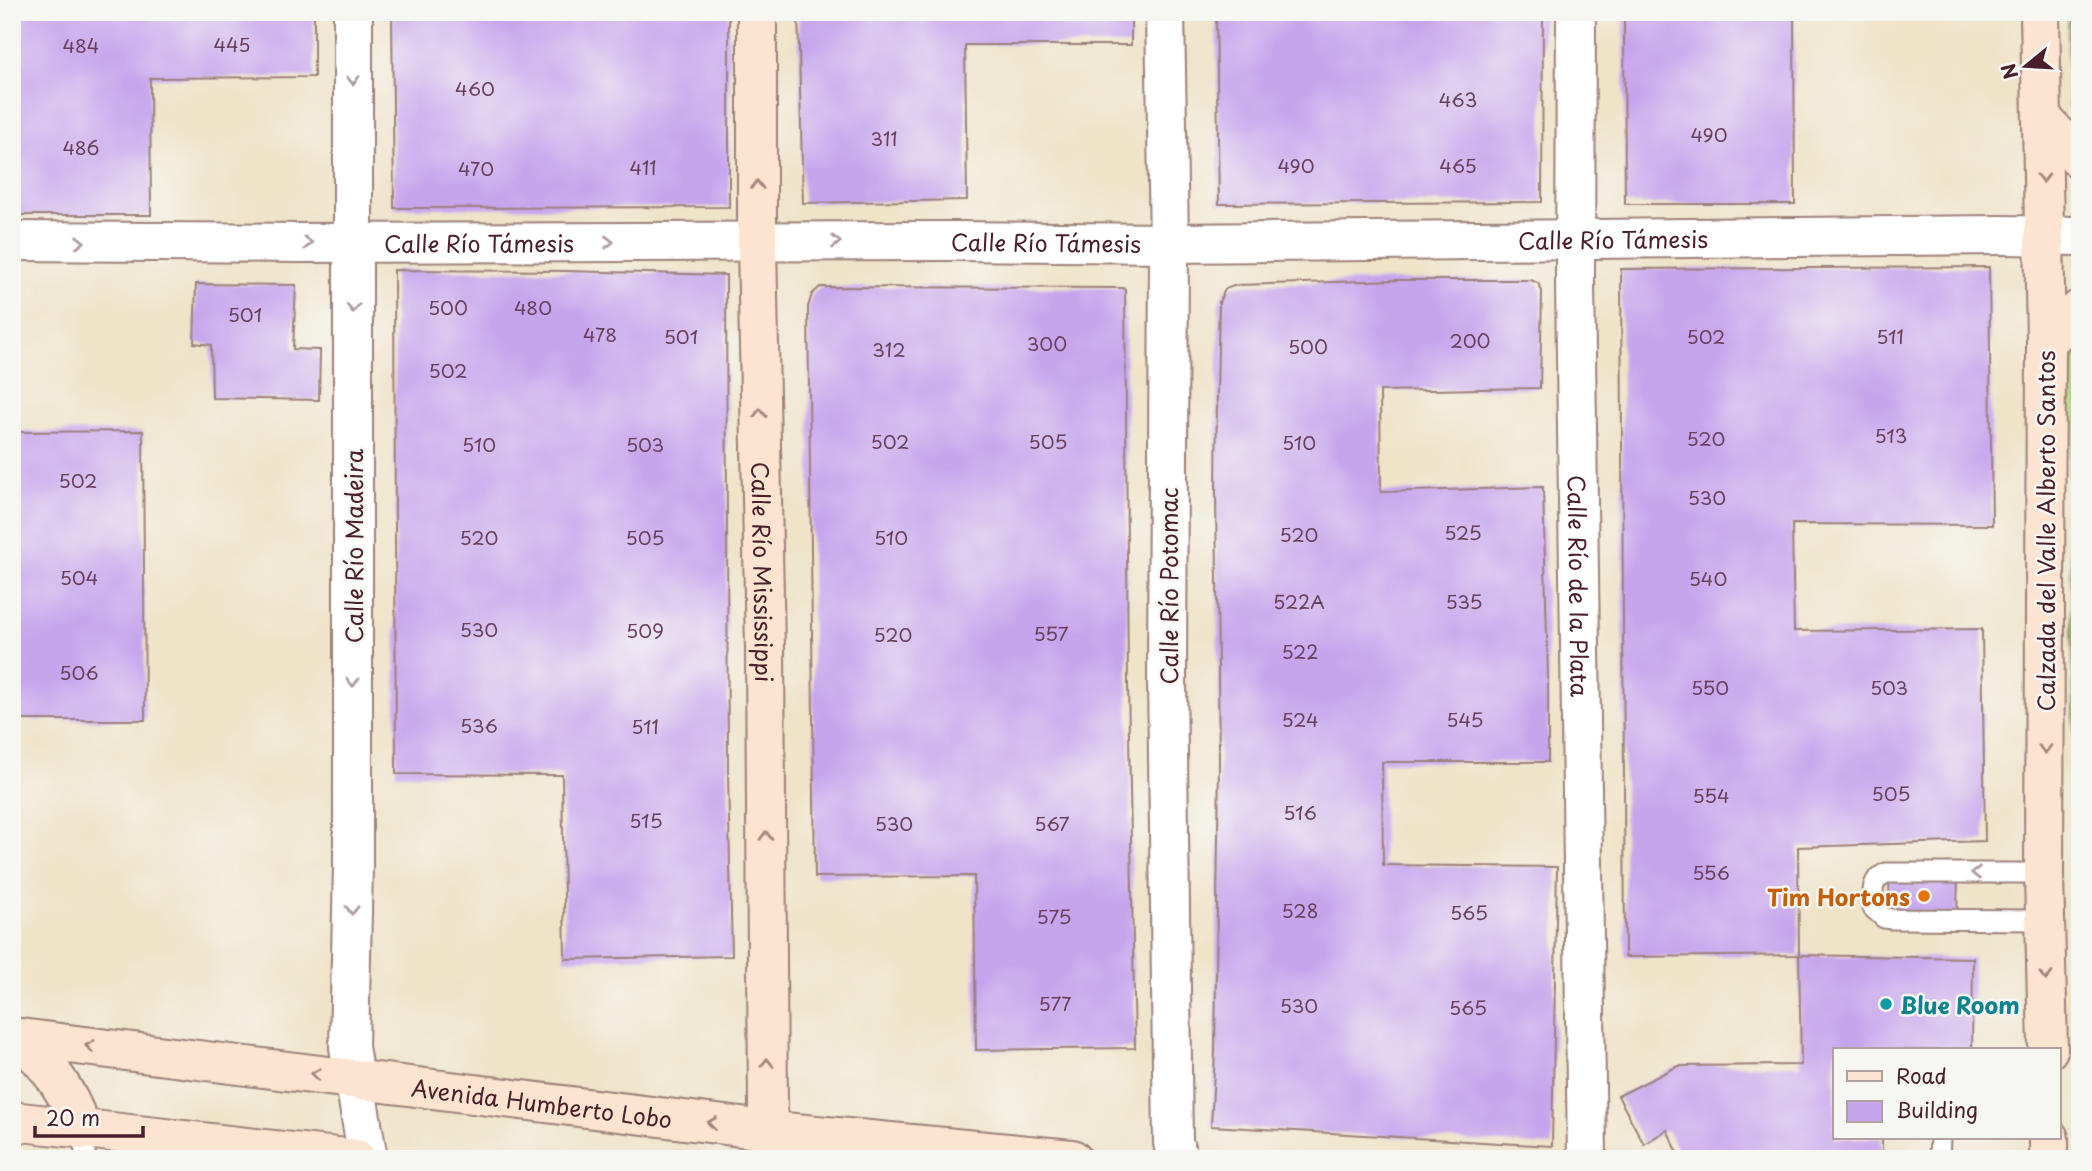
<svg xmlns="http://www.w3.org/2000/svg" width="2092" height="1171" viewBox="0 0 2092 1171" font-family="'Playpen Sans',sans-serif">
<rect width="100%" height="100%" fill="#f6f6f2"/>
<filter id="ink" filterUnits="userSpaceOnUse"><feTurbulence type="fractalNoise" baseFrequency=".0143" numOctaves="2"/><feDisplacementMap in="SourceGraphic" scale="14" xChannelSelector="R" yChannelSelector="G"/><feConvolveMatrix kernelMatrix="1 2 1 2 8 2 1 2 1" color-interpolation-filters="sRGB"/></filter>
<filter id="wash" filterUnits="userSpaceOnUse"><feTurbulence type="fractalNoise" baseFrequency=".00686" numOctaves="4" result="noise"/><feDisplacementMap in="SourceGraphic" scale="28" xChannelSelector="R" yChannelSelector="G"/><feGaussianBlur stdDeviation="1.57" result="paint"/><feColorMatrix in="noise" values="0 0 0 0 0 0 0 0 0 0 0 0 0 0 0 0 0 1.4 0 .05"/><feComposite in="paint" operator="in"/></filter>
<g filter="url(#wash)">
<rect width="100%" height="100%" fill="#efe3c8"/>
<g fill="#abcd75" stroke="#7a7650" stroke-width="2">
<polygon points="2068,12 2080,12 2080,124 2069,105"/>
<polygon points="2080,345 2080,1000 2067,371"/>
</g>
<g id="blocks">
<g fill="#c7a5ed">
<polygon points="12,12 314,12 314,77 150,78 151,215 12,215"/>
<polygon points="392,12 729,12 729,207 394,208"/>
<polygon points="798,12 1131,12 1131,45 965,45 967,200 803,203"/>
<polygon points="1216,12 1543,12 1542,202 1219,204"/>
<polygon points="1624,12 1794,12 1795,204 1625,204"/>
<polygon points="1989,267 1992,525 1792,524 1794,631 1982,629 1985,841 1798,847 1799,955 1625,957 1621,269"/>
<polygon points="394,270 565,271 726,275 728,774 732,956 565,959 562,775 396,774"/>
<polygon points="1398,280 1531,280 1538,283 1542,291 1540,388 1380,391 1381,492 1543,487 1548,676 1548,762 1382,762 1383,865 1557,867 1552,1146 1211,1126 1215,1052 1219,762 1216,492 1217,392 1219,302 1225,289 1237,285"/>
<polygon points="196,284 296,285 293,349 320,350 319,400 212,398 211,345 194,343"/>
<polygon points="820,287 1123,288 1125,290 1128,684 1135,1048 976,1050 974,876 815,877 808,307 812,294"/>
<polygon points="143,431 145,720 12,720 12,432"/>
<polygon points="1889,875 1958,875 1957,918 1890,918"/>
<polygon points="1799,955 1973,958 1972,1050 1835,1050 1835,1138 1882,1138 1882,1159 1717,1159 1716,1157 1712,1159 1681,1159 1667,1130 1644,1144 1618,1096 1678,1066 1801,1065"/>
</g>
</g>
</g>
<g filter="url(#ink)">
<use href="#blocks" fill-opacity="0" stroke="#9c817a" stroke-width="2"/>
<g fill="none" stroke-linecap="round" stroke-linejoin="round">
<g stroke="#9c817a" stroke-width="23">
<g id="lane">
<path d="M2044 873H1886C1870 880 1873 892 1873 908L1884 918 1892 919 2045 920"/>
<polyline points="82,1130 86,1159"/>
<polyline points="1939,1159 1940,1138"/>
</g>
</g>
<g stroke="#9c817a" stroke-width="42">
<g id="street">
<polyline points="353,12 353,866 349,1047 368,1159"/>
<polyline points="1165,12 1169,243 1167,677 1173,1143 1179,1159"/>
<path id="s1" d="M1576 12 1575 282 1587 1159"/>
<path id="s2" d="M12 241 301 243 955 241 1169 243 1999 235 2080 236"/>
</g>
</g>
<g stroke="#9c817a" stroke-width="42">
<g id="secondary">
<path id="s3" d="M757 12V243L765 649 768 1112 776 1152V1159"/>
<polyline points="2040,12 2046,342 2044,873 2048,1050"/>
<polyline points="2042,118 2080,159"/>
<polyline points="2046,342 2080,309"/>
<path id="s4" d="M12 1037 773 1131 1072 1159"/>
<path d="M20 1038C51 1068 66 1088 82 1130"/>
<polyline points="12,1121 356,1159"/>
<polyline points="2049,1138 2049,1159"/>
</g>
</g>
<use href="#lane" stroke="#fff" stroke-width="19"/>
<use href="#street" stroke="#fff" stroke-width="38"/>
<use href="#secondary" stroke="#fde4d0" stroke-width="38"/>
</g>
<defs><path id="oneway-chevron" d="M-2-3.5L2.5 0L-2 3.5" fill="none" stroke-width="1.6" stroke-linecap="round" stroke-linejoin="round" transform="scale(1.75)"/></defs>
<g stroke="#ae9aa0">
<use href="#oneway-chevron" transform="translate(353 80) rotate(90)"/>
<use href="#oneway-chevron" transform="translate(80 242)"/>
<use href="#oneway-chevron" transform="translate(609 242)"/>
<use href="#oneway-chevron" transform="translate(836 242)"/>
<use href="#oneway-chevron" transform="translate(308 243)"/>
<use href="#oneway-chevron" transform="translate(353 308) rotate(90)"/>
<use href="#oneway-chevron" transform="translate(353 682) rotate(90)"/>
<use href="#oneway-chevron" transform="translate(1976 873) rotate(180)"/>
<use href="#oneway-chevron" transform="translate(352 910) rotate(91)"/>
</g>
<g stroke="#a4827e">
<use href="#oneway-chevron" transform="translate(2043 178) rotate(89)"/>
<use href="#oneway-chevron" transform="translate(757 185) rotate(-90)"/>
<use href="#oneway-chevron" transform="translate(760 413) rotate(-91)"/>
<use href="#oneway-chevron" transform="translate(2045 749) rotate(90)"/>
<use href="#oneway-chevron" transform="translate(766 836) rotate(-90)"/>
<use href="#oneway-chevron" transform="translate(2046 976) rotate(89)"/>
<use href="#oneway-chevron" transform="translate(90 1046) rotate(-173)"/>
<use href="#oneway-chevron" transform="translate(767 1063) rotate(-90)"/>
<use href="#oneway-chevron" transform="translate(316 1074) rotate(-173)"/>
<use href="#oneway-chevron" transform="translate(712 1123) rotate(-173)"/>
</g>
</g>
<circle fill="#e8710a" stroke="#f6f6f2" stroke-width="2.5" cx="1924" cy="896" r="7"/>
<circle fill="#0f9aa8" stroke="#f6f6f2" stroke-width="2.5" cx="1886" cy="1004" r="7"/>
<g text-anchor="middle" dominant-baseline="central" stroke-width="5" stroke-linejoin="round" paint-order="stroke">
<g font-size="19" fill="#69405c">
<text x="232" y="44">445</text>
<text x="81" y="45">484</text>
<text x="475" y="88">460</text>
<text x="1458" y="99">463</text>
<text x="1709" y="134">490</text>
<text x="884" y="138">311</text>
<text x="81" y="147">486</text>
<text x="1296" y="165">490</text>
<text x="1458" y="165">465</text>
<text x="643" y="167">411</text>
<text x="476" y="168">470</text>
<text x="448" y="307">500</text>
<text x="533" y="307">480</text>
<text x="245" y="314">501</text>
<text x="600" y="334">478</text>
<text x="681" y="336">501</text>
<text x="1706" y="336">502</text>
<text x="1890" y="336">511</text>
<text x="1470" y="340">200</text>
<text x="1047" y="343">300</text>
<text x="1308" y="346">500</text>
<text x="889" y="349">312</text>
<text x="448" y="370">502</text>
<text x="1891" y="435">513</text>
<text x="1706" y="438">520</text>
<text x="890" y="441">502</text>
<text x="1048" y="441">505</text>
<text x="1299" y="442">510</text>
<text x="479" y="444">510</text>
<text x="645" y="444">503</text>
<text x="78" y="480">502</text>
<text x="1707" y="497">530</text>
<text x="1463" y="532">525</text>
<text x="1299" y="534">520</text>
<text x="479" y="537">520</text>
<text x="645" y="537">505</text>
<text x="891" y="537">510</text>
<text x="79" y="577">504</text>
<text x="1708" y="578">540</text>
<text x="1299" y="601">522A</text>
<text x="1464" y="601">535</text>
<text x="479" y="629">530</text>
<text x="645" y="630">509</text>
<text x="1051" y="633">557</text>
<text x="893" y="634">520</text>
<text x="1300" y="651">522</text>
<text x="79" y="672">506</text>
<text x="1710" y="687">550</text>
<text x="1889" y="687">503</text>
<text x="1300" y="719">524</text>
<text x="1465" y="719">545</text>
<text x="479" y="725">536</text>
<text x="645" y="726">511</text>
<text x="1891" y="793">505</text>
<text x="1711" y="795">554</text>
<text x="1300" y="812">516</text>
<text x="646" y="820">515</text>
<text x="894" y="823">530</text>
<text x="1052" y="823">567</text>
<text x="1711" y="872">556</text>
<text x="1300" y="910">528</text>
<text x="1469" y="912">565</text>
<text x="1054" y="916">575</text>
<text x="1055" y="1003">577</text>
<text x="1299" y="1005">530</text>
<text x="1468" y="1007">565</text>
</g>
<g font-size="23" fill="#4a1f2b" stroke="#f6f6f2">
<text stroke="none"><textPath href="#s2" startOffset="1601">Calle Río Támesis</textPath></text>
<text stroke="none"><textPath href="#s2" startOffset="467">Calle Río Támesis</textPath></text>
<text stroke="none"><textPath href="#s2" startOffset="1034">Calle Río Támesis</textPath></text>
<text transform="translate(2045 531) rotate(-90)">Calzada del Valle Alberto Santos</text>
<text transform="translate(353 546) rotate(-90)">Calle Río Madeira</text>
<text stroke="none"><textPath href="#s3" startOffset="560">Calle Río Mississippi</textPath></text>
<text transform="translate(1168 586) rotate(-90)">Calle Río Potomac</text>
<text stroke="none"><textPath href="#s1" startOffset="574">Calle Río de la Plata</textPath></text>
<text stroke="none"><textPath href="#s4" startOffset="534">Avenida Humberto Lobo</textPath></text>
</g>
<g font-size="23" font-weight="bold" fill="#c56008" stroke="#f6f6f2" text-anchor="end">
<text x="1910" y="896">Tim Hortons</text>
</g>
<g font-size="23" font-weight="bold" fill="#0d838f" stroke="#f6f6f2" text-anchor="start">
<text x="1900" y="1004">Blue Room</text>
</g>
</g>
<rect width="2092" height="1171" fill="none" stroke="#f6f6f2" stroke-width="42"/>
<rect x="1833" y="1048" width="228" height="91" fill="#f6f6f2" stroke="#b1a0a2" stroke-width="2"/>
<rect x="1847" y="1071" width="35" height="10" fill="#fde4d0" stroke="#b1a0a2" stroke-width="2"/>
<text x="1896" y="1084" font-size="21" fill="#4a1f2b">Road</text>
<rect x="1847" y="1101" width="35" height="21" fill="#c7a5ed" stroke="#b1a0a2" stroke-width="2"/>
<text x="1896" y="1118" font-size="21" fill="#4a1f2b">Building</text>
<g transform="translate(2026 66) rotate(252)" stroke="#f6f6f2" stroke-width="5" paint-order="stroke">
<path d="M0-5L12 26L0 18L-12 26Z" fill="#4a1f2b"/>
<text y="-10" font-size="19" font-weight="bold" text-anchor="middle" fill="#4a1f2b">N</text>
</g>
<path d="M35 1126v10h108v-10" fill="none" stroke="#4a1f2b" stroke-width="3.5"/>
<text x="46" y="1126" font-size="21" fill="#4a1f2b" stroke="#f6f6f2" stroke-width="5" paint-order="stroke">20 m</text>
</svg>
